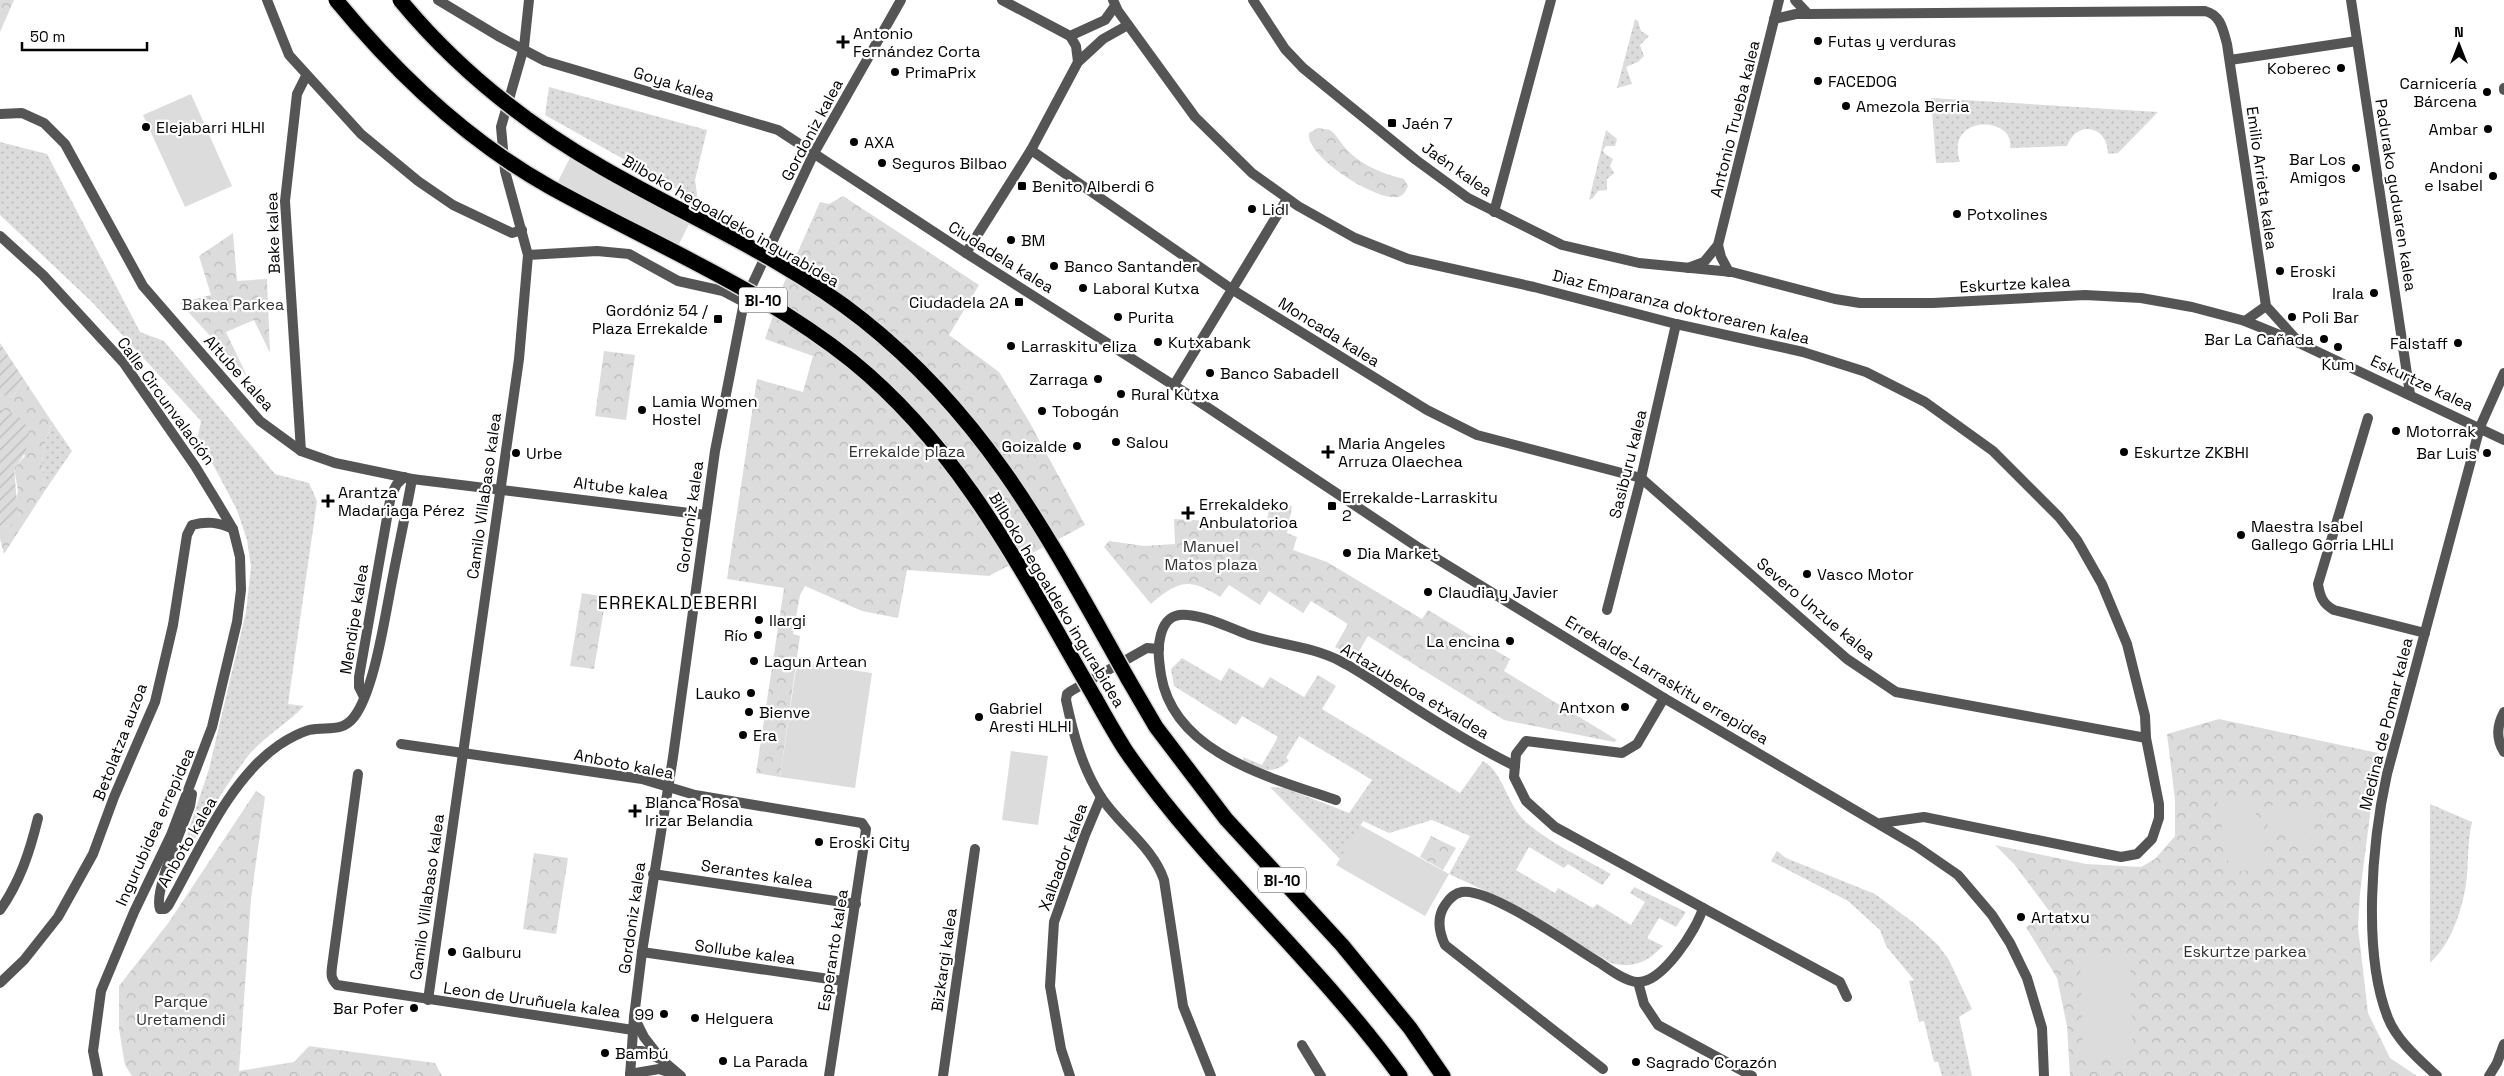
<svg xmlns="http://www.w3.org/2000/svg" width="2504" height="1076" viewBox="0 0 2504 1076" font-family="'Space Grotesk',sans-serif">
<defs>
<pattern id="grass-dots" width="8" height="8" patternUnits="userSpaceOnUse" patternTransform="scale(1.25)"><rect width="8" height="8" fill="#dcdcdc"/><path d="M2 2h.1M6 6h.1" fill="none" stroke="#bbb" stroke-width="1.8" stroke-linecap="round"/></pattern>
<pattern id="forest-crowns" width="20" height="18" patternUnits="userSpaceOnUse" patternTransform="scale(1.25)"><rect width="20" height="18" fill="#dcdcdc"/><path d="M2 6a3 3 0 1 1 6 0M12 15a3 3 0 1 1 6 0" fill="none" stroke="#bbb"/></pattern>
<pattern id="garden-furrows" width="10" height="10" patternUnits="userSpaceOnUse" patternTransform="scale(1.25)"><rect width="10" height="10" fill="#dcdcdc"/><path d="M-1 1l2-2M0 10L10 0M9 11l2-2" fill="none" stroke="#bbb"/></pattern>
</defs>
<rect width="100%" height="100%" fill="#fff"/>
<g fill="url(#grass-dots)">
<polygon points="1635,19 1638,21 1641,31 1649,36 1640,45 1644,56 1638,62 1626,67 1632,84 1617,88"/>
<polygon points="549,87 707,130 695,180 698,201 545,115"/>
<path d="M1931 98 2158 112 2118 153 2108 154C2108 126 2077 119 2067 146L2010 148C2016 116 1944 113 1960 162L1936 163Z"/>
<polygon points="1606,130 1617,139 1615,146 1606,146 1603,150 1604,153 1613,159 1610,166 1614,173 1607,179 1607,190 1598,191 1593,198 1589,200"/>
<path d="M0 142 47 154 140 332 164 341 275 474 309 483 317 501 288 704 304 706C285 726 261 738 245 760 221 791 202 827 182 861L179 859 209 769 246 612 251 567 247 540 237 510 198 436 201 421 92 302 0 215Z"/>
<path d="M52 422 72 451 46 489C38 463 44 447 52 422Z"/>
<path d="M1182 658 1221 681 1229 668 1263 688 1270 677 1304 697 1318 675 1336 686 1322 709 1460 793 1483 761C1503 771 1507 806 1527 823 1551 844 1583 858 1611 874L1602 885 1568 864 1564 868 1529 847 1516 870 1555 893 1558 888 1593 908 1597 904 1631 925 1645 902 1630 893 1634 887 1686 912 1676 927 1659 918 1647 938 1663 946C1647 962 1634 969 1611 963L1507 901 1449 874 1470 836 1432 820 1389 833 1363 821 1340 859 1270 787 1285 788 1349 813 1372 780 1299 736 1286 758 1289 760C1275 776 1258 770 1243 760V757L1262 765 1278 737 1242 716 1236 725 1174 686 1171 669Z"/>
<path d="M2430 804 2472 822C2467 842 2469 863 2466 884 2462 911 2451 944 2430 963Z"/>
<polygon points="1777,851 1786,858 1875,894 1914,923 1938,945 1949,960 1972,1009 1959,1017 1972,1076 1942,1076 1938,1062 1934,1062 1924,1021 1919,1022 1909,981 1914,980 1886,946 1880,930 1848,901 1771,861"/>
</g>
<g fill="url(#forest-crowns)">
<polygon points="0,0 14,0 0,32"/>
<path d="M1318 128 1330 130C1338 136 1341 144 1348 151 1363 166 1384 174 1404 179L1408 186C1406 191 1403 196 1398 197 1375 201 1305 156 1309 133Z"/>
<polygon points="843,196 979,285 949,335 999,372 1030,423 1085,525 989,576 907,570 898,618 862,611 805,586 800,595 793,634 800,636 780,777 756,773 784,588 727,579 757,379 803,392 813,356 765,339 784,283 820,202 829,204"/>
<polygon points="233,233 237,281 267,279 270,353 254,320 226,332 247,376 180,303 211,295 199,256"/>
<polygon points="604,351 635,355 626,420 595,416"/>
<path d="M23 378 52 422C44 447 38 463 46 489L4 554 0 539V526L11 527 18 491 14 468 25 456 3 409 0 410V395L13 397Z"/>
<path d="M1271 500 1292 506 1287 533 1297 537 1293 550 1327 562 1422 619 1428 610 1510 659 1504 671 1617 740 1614 742 1504 720 1368 636 1355 658 1335 647 1348 624 1311 601 1303 613 1269 591 1260 605 1229 585 1220 597C1189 577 1178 581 1151 604L1104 547 1109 541 1144 546 1175 544 1174 519 1210 521 1265 530Z"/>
<polygon points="582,593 606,597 594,669 570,666"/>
<polygon points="2219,719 2378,753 2360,893 2358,927 2368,1013 2390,1058 2417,1076 2070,1076 2067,1026 2057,978 2026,927 2050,912 2014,864 1995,845 2086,864 2141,867 2155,859 2175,836 2175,800 2167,734"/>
<polygon points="256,791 265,797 251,899 239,1071 294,1062 309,1046 435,1063 442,1076 132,1076 125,1065 119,1029 119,986 169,922"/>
<polygon points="1431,836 1456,848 1443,870 1420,857"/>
<polygon points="534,853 568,858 556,934 523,929"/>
</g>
<g fill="url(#garden-furrows)">
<polygon points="0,343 23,378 13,397 0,395"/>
<path d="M3 409C8 412 17 414 21 419 37 434 26 455 14 468L18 513 11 527 0 526V410Z"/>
</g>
<g fill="#dcdcdc">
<polygon points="191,94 232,186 185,207 143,115"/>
<polygon points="571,156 693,216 675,252 553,191"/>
<polygon points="797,662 872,673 855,788 780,777"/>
<polygon points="1011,751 1048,756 1038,825 1002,820"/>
<polygon points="2252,794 2266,867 2230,873 2217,800"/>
<polygon points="2272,805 2314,814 2312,837 2307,844 2300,847 2288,844 2288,834 2267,828"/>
<polygon points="1360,825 1449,874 1425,916 1336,865"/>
<polygon points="2130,958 2133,1057 2083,1059 2080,959"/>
</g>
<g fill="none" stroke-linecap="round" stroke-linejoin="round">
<g stroke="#dbdbdb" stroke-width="18">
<g id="highway">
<polyline points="1128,679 1156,727 1226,819 1342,945 1410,1028 1443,1076"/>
<path d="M1095 698C1105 716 1115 734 1126 751 1207 868 1317 961 1400 1076"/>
</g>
</g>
<g stroke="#555" stroke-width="10">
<polyline points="267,0 289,55 361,134 418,181 453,205 512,233 522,230"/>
<polyline points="438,0 498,36 545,61 778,130 966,253 1192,397 1416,546 1664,698 1916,846 1958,875 1992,915 2010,943 2027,978 2042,1028 2044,1076"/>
<polyline points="1002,0 1070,36"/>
<polyline points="1113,0 1118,11 1195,117 1252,173 1298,206 1355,238 1408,259 1534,287 1676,324 1803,352 1866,372 1925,402 1993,451 2059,517 2077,540 2102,584 2127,644 2145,716 2146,738 2159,804 2159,818 2152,839 2137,854 2121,857 1924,817 1881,823"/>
<polyline points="1253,0 1285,49 1303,68 1416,160 1468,198 1562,245 1639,263 1732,272 1835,299 1860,303 1933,303 2085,295 2141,298 2192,307 2245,321 2299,343 2504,440"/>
<polyline points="1795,0 1808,14"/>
<polyline points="2351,0 2410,394"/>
<path d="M1774 19 1796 14H1808L2205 11C2221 15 2223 30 2227 44L2266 306 2296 339"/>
<polyline points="1070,36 1105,20 1115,6"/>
<polyline points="1070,36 1076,46 1078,62"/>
<polyline points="2230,60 2357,41"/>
<polyline points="2504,88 2504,90"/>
<polyline points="0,114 22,113 44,123 65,144 143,286 260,421 301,451 335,463 412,479 706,515"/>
<polyline points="1031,150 1233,290 1427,410 1477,435 1641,478 1847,659 1896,692 2146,738"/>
<polyline points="1494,212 1551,0"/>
<polyline points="0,236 43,275 123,362 195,466 217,502 233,529 240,557 241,590 237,622 212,727 171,835 134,912 101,991 93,1051 98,1076"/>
<polyline points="1718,245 1721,257 1729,272"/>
<polyline points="966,253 1031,150 1078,62 1103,39 1128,25"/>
<polyline points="528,255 597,251 629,254 678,281 723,291 744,302"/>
<polyline points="1688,268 1704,262 1718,245 1779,0"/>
<polyline points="2245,321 2266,306"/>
<polyline points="1174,385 1287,199"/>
<path d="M2368 418 2318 584C2320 597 2323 604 2334 610L2425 633"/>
<polyline points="301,451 285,201 297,94 306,76"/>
<polyline points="1607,610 1641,478 1676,324"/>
<path d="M1159 649 1147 648 1071 691 1067 694 1066 700C1073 733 1082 768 1101 797 1120 826 1153 847 1164 880L1183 1006 1211 1076"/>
<polyline points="364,697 359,687 359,677 391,495 397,484 404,477"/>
<path d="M2504 712C2497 725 2496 739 2504 752"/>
<polyline points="401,744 642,779 695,795 862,823 866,829 864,844 829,1076"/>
<path d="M358 774 332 967C331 975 331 979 337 985L633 1030"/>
<path d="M192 794 190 806C183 826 153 892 160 909H165L168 906C198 854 228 780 279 745 288 739 299 733 309 730 326 726 342 733 354 717 373 692 383 628 389 597 396 558 405 518 412 479"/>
<path d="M1336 800C1272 778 1174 754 1161 675 1159 661 1157 648 1161 634 1165 620 1173 613 1188 615 1209 617 1230 628 1249 635 1279 645 1311 646 1340 661 1360 671 1379 685 1398 697 1436 722 1474 746 1515 766"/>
<polyline points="653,874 856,904"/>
<polyline points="1703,908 1840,982 1847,997"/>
<path d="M0 910C20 882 30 851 38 818"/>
<polyline points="642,952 843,981"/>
<polyline points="1638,982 1644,1004 1658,1025 1752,1076"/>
<path d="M0 983 24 960 58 917 93 854 114 797 155 702 173 625 187 535 192 525C207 521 218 522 233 529"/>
<polyline points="428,1000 519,359 528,255 505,171 501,127 524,47 529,0"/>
<polyline points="634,1017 644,1037 661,1059 681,1076"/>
<polyline points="1302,1045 1321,1076"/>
<polyline points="631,1051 642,1051 660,1059"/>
<path d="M1603 1069 1445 945C1439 932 1436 918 1445 905 1449 899 1455 893 1462 892 1491 888 1573 947 1600 963 1610 970 1625 981 1637 982 1662 984 1697 929 1703 908L1555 827 1526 801 1514 777 1516 754 1526 741 1622 753 1637 744 1664 698"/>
<polyline points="630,1074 659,1069 677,1075"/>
<polyline points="630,1076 634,1017 642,952 673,757 715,451 744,302 814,153 901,0"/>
<polyline points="943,1076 975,849"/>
<polyline points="1070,1076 1061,1049 1050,986 1054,922 1085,835 1101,797"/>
<path d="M2437 1076C2420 1060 2397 1041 2388 1018 2362 953 2372 842 2387 774L2480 427 2504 373"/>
<polyline points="2489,1076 2497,1063 2504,1044"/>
</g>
<use href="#highway" stroke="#000" stroke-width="15"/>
<g stroke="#dbdbdb" stroke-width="18" stroke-linecap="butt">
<g id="highway-bridge">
<path d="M336 0C396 73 466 140 550 187 651 243 761 288 852 361 964 452 1024 576 1095 698"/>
<path d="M400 0C457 69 526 124 603 168 690 218 785 258 863 320 989 420 1051 542 1128 679"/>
</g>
</g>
<use href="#highway-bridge" stroke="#000" stroke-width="15"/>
</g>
<g fill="#000" stroke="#fff" stroke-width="2">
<circle cx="1818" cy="41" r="5"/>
<path d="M840.5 34.5h5v5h5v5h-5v5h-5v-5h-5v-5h5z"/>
<circle cx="2341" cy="68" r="5"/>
<circle cx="895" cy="72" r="5"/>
<circle cx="1818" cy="81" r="5"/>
<circle cx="2487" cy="92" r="5"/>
<circle cx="1846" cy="106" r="5"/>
<rect x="1387" y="118" width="10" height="10" rx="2.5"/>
<circle cx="146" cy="127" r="5"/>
<circle cx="2488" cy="129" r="5"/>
<circle cx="854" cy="142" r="5"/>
<circle cx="882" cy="163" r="5"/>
<circle cx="2356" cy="168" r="5"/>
<circle cx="2493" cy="176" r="5"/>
<rect x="1017" y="181" width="10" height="10" rx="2.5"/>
<circle cx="1252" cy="209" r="5"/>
<circle cx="1957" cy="214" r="5"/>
<circle cx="1011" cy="240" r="5"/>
<circle cx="1054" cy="266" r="5"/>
<circle cx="2280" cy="271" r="5"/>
<circle cx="1083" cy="288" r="5"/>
<circle cx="2374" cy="293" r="5"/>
<rect x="1014" y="297" width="10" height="10" rx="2.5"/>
<circle cx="1118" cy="317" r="5"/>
<circle cx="2292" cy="317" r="5"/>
<rect x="713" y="314" width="10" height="10" rx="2.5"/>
<circle cx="2324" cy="339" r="5"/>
<circle cx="1158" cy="342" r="5"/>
<circle cx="2458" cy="343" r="5"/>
<circle cx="1011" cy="346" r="5"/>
<circle cx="2338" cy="347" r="5"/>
<circle cx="1210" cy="373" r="5"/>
<circle cx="1098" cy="379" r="5"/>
<circle cx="1121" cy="394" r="5"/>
<circle cx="642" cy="410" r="5"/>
<circle cx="1042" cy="411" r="5"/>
<circle cx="2396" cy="431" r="5"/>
<circle cx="1116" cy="442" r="5"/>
<circle cx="1077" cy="446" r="5"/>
<path d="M1325.5 444.5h5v5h5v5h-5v5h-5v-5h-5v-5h5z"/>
<circle cx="2124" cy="452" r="5"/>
<circle cx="516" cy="453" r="5"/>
<circle cx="2487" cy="453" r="5"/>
<path d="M325.5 493.5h5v5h5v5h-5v5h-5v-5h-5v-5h5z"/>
<rect x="1327" y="501" width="10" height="10" rx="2.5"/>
<path d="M1185.5 505.5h5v5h5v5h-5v5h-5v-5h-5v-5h5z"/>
<circle cx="2241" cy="535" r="5"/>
<circle cx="1347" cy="553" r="5"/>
<circle cx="1807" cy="574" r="5"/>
<circle cx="1428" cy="592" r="5"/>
<circle cx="759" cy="620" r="5"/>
<circle cx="758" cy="635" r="5"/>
<circle cx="1510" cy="641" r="5"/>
<circle cx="754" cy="661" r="5"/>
<circle cx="751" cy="693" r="5"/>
<circle cx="1625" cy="707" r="5"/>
<circle cx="749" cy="712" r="5"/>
<circle cx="979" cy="717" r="5"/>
<circle cx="743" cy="735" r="5"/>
<path d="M632.5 803.5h5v5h5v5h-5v5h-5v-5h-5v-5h5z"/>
<circle cx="819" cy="842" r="5"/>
<circle cx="2021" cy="917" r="5"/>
<circle cx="452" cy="952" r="5"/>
<circle cx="414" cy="1008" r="5"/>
<circle cx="664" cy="1014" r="5"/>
<circle cx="695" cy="1018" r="5"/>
<circle cx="605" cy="1053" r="5"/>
<circle cx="723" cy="1061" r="5"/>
<circle cx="1636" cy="1062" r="5"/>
</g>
<g text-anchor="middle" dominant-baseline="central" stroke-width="4.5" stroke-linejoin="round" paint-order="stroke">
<g fill="#fff" stroke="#4c4c4c" stroke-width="1">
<rect x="739" y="287.5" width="48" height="25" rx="4"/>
<rect x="1258" y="867.5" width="48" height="25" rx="4"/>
</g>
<g font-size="15" font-weight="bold" fill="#000">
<text x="763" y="300">BI-10</text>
<text x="1282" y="880">BI-10</text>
</g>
<g font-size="16" fill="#000" stroke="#fff" text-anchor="start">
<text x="853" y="33">Antonio<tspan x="853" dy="18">Fernández Corta</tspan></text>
<text x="1828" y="41">Futas y verduras</text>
<text x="2331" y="68" text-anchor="end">Koberec</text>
<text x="905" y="72">PrimaPrix</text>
<text x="1828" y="81">FACEDOG</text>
<text x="2477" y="83" text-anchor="end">Carnicería<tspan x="2477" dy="18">Bárcena</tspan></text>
<text x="1856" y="106">Amezola Berria</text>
<text x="1402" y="123">Jaén 7</text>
<text x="156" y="127">Elejabarri HLHI</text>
<text x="2478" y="129" text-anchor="end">Ambar</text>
<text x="864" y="142">AXA</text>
<text x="2346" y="159" text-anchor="end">Bar Los<tspan x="2346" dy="18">Amigos</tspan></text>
<text x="892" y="163">Seguros Bilbao</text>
<text x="2483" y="167" text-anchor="end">Andoni<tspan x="2483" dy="18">e Isabel</tspan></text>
<text x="1032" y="186">Benito Alberdi 6</text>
<text x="1262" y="209">Lidl</text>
<text x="1967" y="214">Potxolines</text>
<text x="1021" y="240">BM</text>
<text x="1064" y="266">Banco Santander</text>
<text x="2290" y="271">Eroski</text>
<text x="1093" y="288">Laboral Kutxa</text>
<text x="2364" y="293" text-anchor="end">Irala</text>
<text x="1009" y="302" text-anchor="end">Ciudadela 2A</text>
<text x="708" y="310" text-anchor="end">Gordóniz 54 /<tspan x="708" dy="18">Plaza Errekalde</tspan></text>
<text x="1128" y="317">Purita</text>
<text x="2302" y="317">Poli Bar</text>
<text x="2314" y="339" text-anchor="end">Bar La Cañada</text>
<text x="1168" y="342">Kutxabank</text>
<text x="2448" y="343" text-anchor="end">Falstaff</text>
<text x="1021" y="346">Larraskitu eliza</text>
<text x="2338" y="364" text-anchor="middle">Kum</text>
<text x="1220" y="373">Banco Sabadell</text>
<text x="1088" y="379" text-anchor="end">Zarraga</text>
<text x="1131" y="394">Rural Kutxa</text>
<text x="652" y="401">Lamia Women<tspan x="652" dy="18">Hostel</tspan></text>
<text x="1052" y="411">Tobogán</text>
<text x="2406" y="431">Motorrak</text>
<text x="1126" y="442">Salou</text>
<text x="1338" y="443">Maria Angeles<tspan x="1338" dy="18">Arruza Olaechea</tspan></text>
<text x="1067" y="446" text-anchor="end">Goizalde</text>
<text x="2134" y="452">Eskurtze ZKBHI</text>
<text x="526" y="453">Urbe</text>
<text x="2477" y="453" text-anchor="end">Bar Luis</text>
<text x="338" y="492">Arantza<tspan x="338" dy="18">Madariaga Pérez</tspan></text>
<text x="1342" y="497">Errekalde-Larraskitu<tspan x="1342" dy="18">2</tspan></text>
<text x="1199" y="504">Errekaldeko<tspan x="1199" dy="18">Anbulatorioa</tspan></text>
<text x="2251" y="526">Maestra Isabel<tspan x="2251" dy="18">Gallego Gorria LHLI</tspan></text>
<text x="1357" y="553">Dia Market</text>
<text x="1817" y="574">Vasco Motor</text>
<text x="1438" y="592">Claudia y Javier</text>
<text x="769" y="620">Ilargi</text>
<text x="748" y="635" text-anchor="end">Río</text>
<text x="1500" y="641" text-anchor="end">La encina</text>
<text x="764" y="661">Lagun Artean</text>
<text x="741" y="693" text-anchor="end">Lauko</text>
<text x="1615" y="707" text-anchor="end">Antxon</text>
<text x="989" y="708">Gabriel<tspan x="989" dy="18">Aresti HLHI</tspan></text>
<text x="759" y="712">Bienve</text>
<text x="753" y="735">Era</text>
<text x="645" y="802">Blanca Rosa<tspan x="645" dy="18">Irizar Belandia</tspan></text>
<text x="829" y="842">Eroski City</text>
<text x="2031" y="917">Artatxu</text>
<text x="462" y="952">Galburu</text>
<text x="404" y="1008" text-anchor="end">Bar Pofer</text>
<text x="654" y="1014" text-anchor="end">99</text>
<text x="705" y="1018">Helguera</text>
<text x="615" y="1053">Bambú</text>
<text x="733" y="1061">La Parada</text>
<text x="1646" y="1062">Sagrado Corazón</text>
</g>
<g font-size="16" fill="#000" stroke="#fff">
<text transform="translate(674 84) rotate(17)">Goya kalea</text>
<text transform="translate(1735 119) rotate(-76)">Antonio Trueba kalea</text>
<text transform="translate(812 130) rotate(-62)">Gordoniz kalea</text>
<text transform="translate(1457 169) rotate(35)">Jaén kalea</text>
<text transform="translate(2262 178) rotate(82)">Emilio Arrieta kalea</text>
<text transform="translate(2396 195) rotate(81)">Padurako guduaren kalea</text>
<text transform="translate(731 221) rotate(30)">Bilboko hegoaldeko ingurabidea</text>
<text transform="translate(273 233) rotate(-92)">Bake kalea</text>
<text transform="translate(1001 257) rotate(32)">Ciudadela kalea</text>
<text transform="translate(2015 284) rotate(-3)">Eskurtze kalea</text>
<text transform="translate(1681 307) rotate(14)">Diaz Emparanza doktorearen kalea</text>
<text transform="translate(1329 332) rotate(32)">Moncada kalea</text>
<text transform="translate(239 373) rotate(48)">Altube kalea</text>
<text transform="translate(2422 383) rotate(25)">Eskurtze kalea</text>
<text transform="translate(166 401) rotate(54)">Calle Circunvalación</text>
<text transform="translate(1628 464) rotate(-76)">Sasiburu kalea</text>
<text transform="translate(621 488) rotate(7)">Altube kalea</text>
<text transform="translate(484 496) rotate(-82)">Camilo Villabaso kalea</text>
<text transform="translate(690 517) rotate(-82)">Gordoniz kalea</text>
<text transform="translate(1057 600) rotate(59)">Bilboko hegoaldeko ingurabidea</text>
<text transform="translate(1816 609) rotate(40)">Severo Unzue kalea</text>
<text transform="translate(354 619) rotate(-81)">Mendipe kalea</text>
<text transform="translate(1667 680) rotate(31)">Errekalde-Larraskitu errepidea</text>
<text transform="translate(1415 691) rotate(31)">Artazubekoa etxaldea</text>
<text transform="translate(2386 724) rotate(-76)">Medina de Pomar kalea</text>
<text transform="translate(120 742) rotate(-69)">Betolatza auzoa</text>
<text transform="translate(624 764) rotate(11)">Anboto kalea</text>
<text transform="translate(155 827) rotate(-66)">Ingurubidea errepidea</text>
<text transform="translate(187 842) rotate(-60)">Anboto kalea</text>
<text transform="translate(1063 857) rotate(-70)">Xalbador kalea</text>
<text transform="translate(757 874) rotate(9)">Serantes kalea</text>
<text transform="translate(427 897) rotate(-82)">Camilo Villabaso kalea</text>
<text transform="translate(632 918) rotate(-82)">Gordoniz kalea</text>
<text transform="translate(833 950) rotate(-81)">Esperanto kalea</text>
<text transform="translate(745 952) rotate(8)">Sollube kalea</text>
<text transform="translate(944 960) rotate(-82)">Bizkargi kalea</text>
<text transform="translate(532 1000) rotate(8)">Leon de Uruñuela kalea</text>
</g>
<g font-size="16" fill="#333" stroke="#fff">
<text x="233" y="304">Bakea Parkea</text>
<text x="907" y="451">Errekalde plaza</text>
<text x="1211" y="546">Manuel<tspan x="1211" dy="18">Matos plaza</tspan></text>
<text x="2245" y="951">Eskurtze parkea</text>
<text x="181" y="1001">Parque<tspan x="181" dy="18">Uretamendi</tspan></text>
</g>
<g font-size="18" letter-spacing="1" fill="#000" stroke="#fff">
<text x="678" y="602">ERREKALDEBERRI</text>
</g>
</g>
<g transform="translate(2459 45)" stroke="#ffffff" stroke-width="4" paint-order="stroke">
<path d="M0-4L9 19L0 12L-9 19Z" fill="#000000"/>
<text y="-8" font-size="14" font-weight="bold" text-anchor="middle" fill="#000000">N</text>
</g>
<path d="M22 42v8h125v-8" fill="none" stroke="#000000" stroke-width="2.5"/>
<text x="30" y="42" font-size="15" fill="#000000" stroke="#ffffff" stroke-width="4" paint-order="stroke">50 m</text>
</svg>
